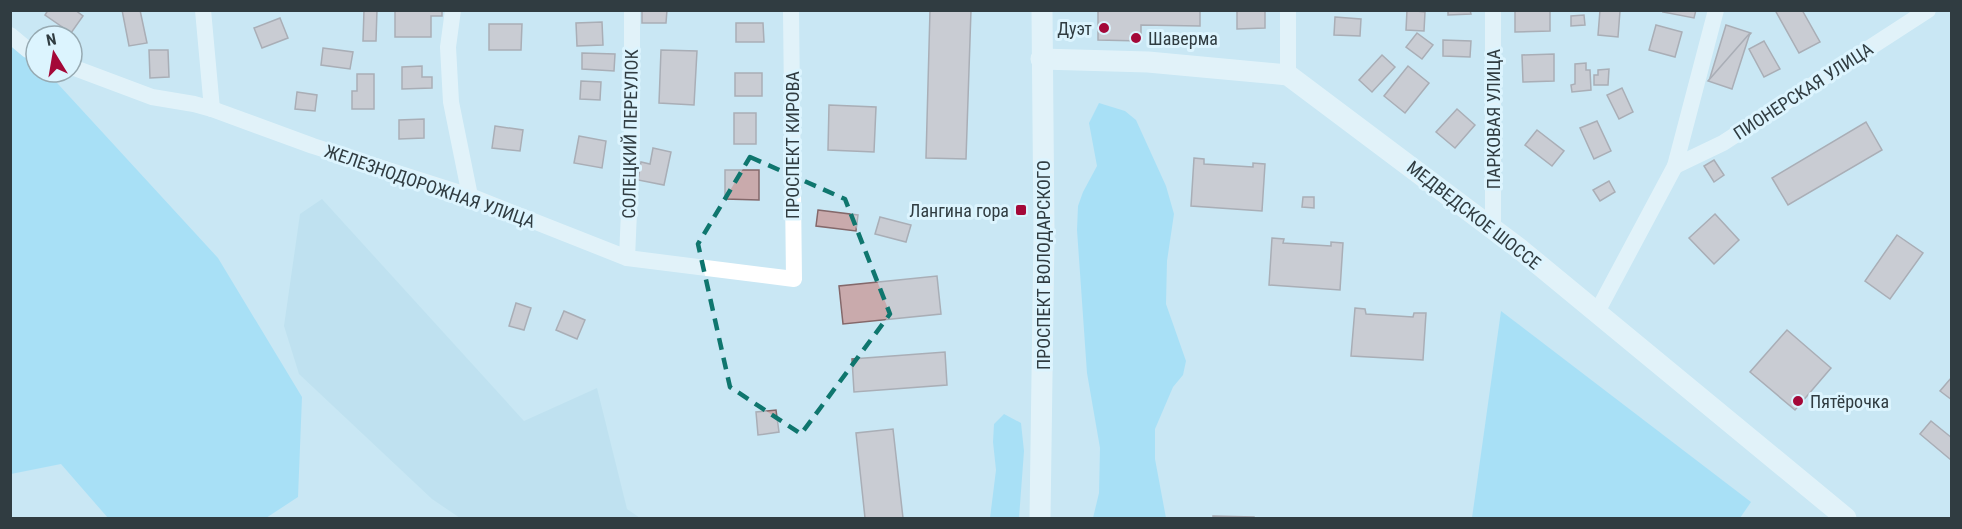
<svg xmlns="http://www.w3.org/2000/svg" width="1962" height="529" viewBox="0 0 1962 529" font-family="'Roboto Condensed',sans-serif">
<rect width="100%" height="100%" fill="#c9e7f4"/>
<polygon fill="#b4daea" points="322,199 524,421 597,388 627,509 640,518 460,518 432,499 299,374 284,326 300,214"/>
<g fill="#82d7f9">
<polygon points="11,37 36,59 36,72 47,72 218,258 302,397 298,497 266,518 108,518 61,464 11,474"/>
<polygon points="1099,103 1125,111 1136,120 1166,186 1174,214 1167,261 1166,304 1186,361 1183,375 1173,387 1155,429 1155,459 1166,518 1093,518 1099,493 1100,448 1087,373 1077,230 1078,206 1083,192 1097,166 1089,123"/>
<polygon points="1501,311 1751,502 1740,518 1472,518"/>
<polygon points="1004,414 1021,423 1024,451 1019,518 990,518 996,470 993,442 994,424"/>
</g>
<g fill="#c9aaac" stroke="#84686a" stroke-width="1.5">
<polygon points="48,10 75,10 83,16 71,33 45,15"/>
<polygon points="122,10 140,10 147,43 129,46"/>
<polygon points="364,10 377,10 376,41 363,41"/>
<polygon points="442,10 442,16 431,16 431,37 395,37 395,11"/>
<polygon points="642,10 667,10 666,23 642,23"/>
<polygon points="930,10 971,10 966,159 926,158"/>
<polygon points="1098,10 1200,10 1200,26 1141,25 1141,41 1098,40"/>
<polygon points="1237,10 1265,10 1265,28 1237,29"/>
<polygon points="1407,10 1425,12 1424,31 1406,30"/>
<polygon points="1448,10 1470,10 1471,14 1448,15"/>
<polygon points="1515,10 1550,10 1550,31 1515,32"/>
<polygon points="1600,10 1620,11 1618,37 1598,35"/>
<polygon points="1664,10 1696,10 1694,18 1663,12"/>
<polygon points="1775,10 1802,10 1820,42 1799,53"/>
<polygon points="1584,15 1585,25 1571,26 1571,16"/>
<polygon points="1335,17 1361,19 1360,36 1334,35"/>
<polygon points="280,18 288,38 262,48 254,28"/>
<polygon points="602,22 603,45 577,46 576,23"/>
<polygon points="736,23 763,23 764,42 736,42"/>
<polygon points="489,24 522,24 521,50 489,50"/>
<polygon points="1656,25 1682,32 1675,57 1649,50"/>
<polygon points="1726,25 1751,33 1709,81"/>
<polygon points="1417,33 1433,45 1422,59 1406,47"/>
<polygon points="1750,33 1732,89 1708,81"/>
<polygon points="1443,40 1471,41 1470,57 1443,56"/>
<polygon points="1764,41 1780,69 1764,77 1749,49"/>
<polygon points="323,48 353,52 350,69 321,65"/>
<polygon points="149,50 168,50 169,77 150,78"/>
<polygon points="661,50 697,51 694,105 659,103"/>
<polygon points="582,53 615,54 614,71 582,69"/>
<polygon points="1554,54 1554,81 1523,82 1522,55"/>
<polygon points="1382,55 1395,67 1372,92 1359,80"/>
<polygon points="1586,63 1586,70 1590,70 1591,90 1572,92 1571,85 1575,84 1575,64"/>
<polygon points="422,66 422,77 432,77 432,88 402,89 402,67"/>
<polygon points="1408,66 1429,83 1405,113 1384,96"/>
<polygon points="1609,69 1608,85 1594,85 1594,75 1598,75 1598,70"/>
<rect x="735" y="73" width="27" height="23"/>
<polygon points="357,74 374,74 374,109 352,109 352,91 357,91"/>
<polygon points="581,81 601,82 600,100 580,99"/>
<polygon points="1622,88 1633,112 1619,119 1607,95"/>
<polygon points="297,92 317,95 315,111 295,109"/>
<polygon points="829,105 876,107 874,152 828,150"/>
<polygon points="1457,109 1475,125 1455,148 1436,132"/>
<rect x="734" y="113" width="22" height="31"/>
<polygon points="424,119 424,138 399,139 399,120"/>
<polygon points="1597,121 1611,151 1594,159 1580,128"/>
<polygon points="1866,122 1882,150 1788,205 1772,178"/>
<polygon points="495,126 523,130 520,151 492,148"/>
<polygon points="1537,130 1564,151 1552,166 1525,145"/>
<polygon points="579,136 606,141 602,168 574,163"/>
<polygon points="653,148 671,152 664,185 638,180 641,162 650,164"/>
<polygon points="1194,158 1204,159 1204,164 1253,167 1253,163 1265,164 1262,211 1191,206"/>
<polygon points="1714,160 1724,175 1714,182 1704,166"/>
<polygon points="725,170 759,170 759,200 725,199"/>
<polygon points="1609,181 1615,192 1600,201 1593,190"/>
<polygon points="1303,197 1314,197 1314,208 1302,207"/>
<polygon points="818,210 858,215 856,231 816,226"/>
<polygon points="1715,214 1739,240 1714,264 1689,238"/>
<polygon points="880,217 911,225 906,242 875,234"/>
<polygon points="1897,235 1923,253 1890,299 1865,281"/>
<polygon points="1272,238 1284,239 1283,243 1331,246 1331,242 1343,243 1340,290 1269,285"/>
<polygon points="937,276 941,314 843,324 839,286"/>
<polygon points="516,303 531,308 524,330 509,326"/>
<polygon points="1355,308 1365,309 1366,314 1413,317 1414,313 1426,313 1423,360 1351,356"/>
<polygon points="564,311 585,320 577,339 556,330"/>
<polygon points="1787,330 1831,368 1795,410 1750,372"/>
<polygon points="945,352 947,385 854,392 852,359"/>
<polygon points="1951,378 1952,379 1952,400 1940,391"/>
<polygon points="776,410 779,432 758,435 756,412"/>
<polygon points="1931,421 1952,438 1951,460 1920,434"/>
<polygon points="893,429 903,518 865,518 856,433"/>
<polygon points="1213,516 1254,517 1254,518 1213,518"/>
</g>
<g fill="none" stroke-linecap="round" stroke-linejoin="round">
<g stroke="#fff" stroke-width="16">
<polyline points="203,10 212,109"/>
<polyline points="453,10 448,47 451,102 470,196"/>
<polyline points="1288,10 1288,75"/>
<polyline points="10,35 28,50 36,53"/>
<polyline points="72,67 152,97 194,104 212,109 313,146 470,196 627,258 794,279 791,10"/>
<polyline points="1675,166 1723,143 1928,10"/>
<polyline points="1493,228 1493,10"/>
<polyline points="627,258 632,142 632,10"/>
<polyline points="1597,312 1675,166 1716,10"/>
</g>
<g stroke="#fff" stroke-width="21">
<polyline points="1041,59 1148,62 1288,75 1521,250 1846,518"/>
<polyline points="1040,518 1044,235 1042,10"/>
</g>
</g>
<path d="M0 0H1962V529H0ZM750 157 845 199 890 314 801 434 730 387 698 244Z" fill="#c9e7f4" fill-opacity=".55" fill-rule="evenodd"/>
<path fill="none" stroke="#0f766e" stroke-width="4.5" stroke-dasharray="12 8" stroke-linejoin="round" d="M750 157 845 199 890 314 801 434 730 387 698 244Z"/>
<g fill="#a40838" stroke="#dcf4fe" stroke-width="2">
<circle cx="1104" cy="28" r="6"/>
<circle cx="1136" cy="38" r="6"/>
<rect x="1015" y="204" width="12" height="12" rx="3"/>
<circle cx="1798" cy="401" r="6"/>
</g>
<g text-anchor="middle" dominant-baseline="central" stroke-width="6" stroke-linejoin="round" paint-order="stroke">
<g font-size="18" fill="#303c41" stroke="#dcf4fe" text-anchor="end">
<text x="1092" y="28">Дуэт</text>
<text x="1148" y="38" text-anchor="start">Шаверма</text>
<text x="1009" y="210">Лангина гора</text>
<text x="1810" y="401" text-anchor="start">Пятёрочка</text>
</g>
<g font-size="18" fill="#303c41" stroke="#dcf4fe">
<text transform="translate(1803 91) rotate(-33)">ПИОНЕРСКАЯ УЛИЦА</text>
<text transform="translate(1493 119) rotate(-90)">ПАРКОВАЯ УЛИЦА</text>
<text transform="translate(630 134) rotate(-89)">СОЛЕЦКИЙ ПЕРЕУЛОК</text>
<text transform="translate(792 145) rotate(-90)">ПРОСПЕКТ КИРОВА</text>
<text transform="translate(430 186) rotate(19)">ЖЕЛЕЗНОДОРОЖНАЯ УЛИЦА</text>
<text transform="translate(1474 215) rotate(38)">МЕДВЕДСКОЕ ШОССЕ</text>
<text transform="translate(1043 265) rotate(-90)">ПРОСПЕКТ ВОЛОДАРСКОГО</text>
</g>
</g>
<rect width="1962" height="529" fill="none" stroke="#303c41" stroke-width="24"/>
<g transform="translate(54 54) rotate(349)"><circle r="28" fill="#dcf4fe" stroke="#97aab2" stroke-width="1.5"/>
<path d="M0-4.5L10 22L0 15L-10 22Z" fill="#a40838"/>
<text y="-9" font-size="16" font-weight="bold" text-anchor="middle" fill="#303c41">N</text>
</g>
</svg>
